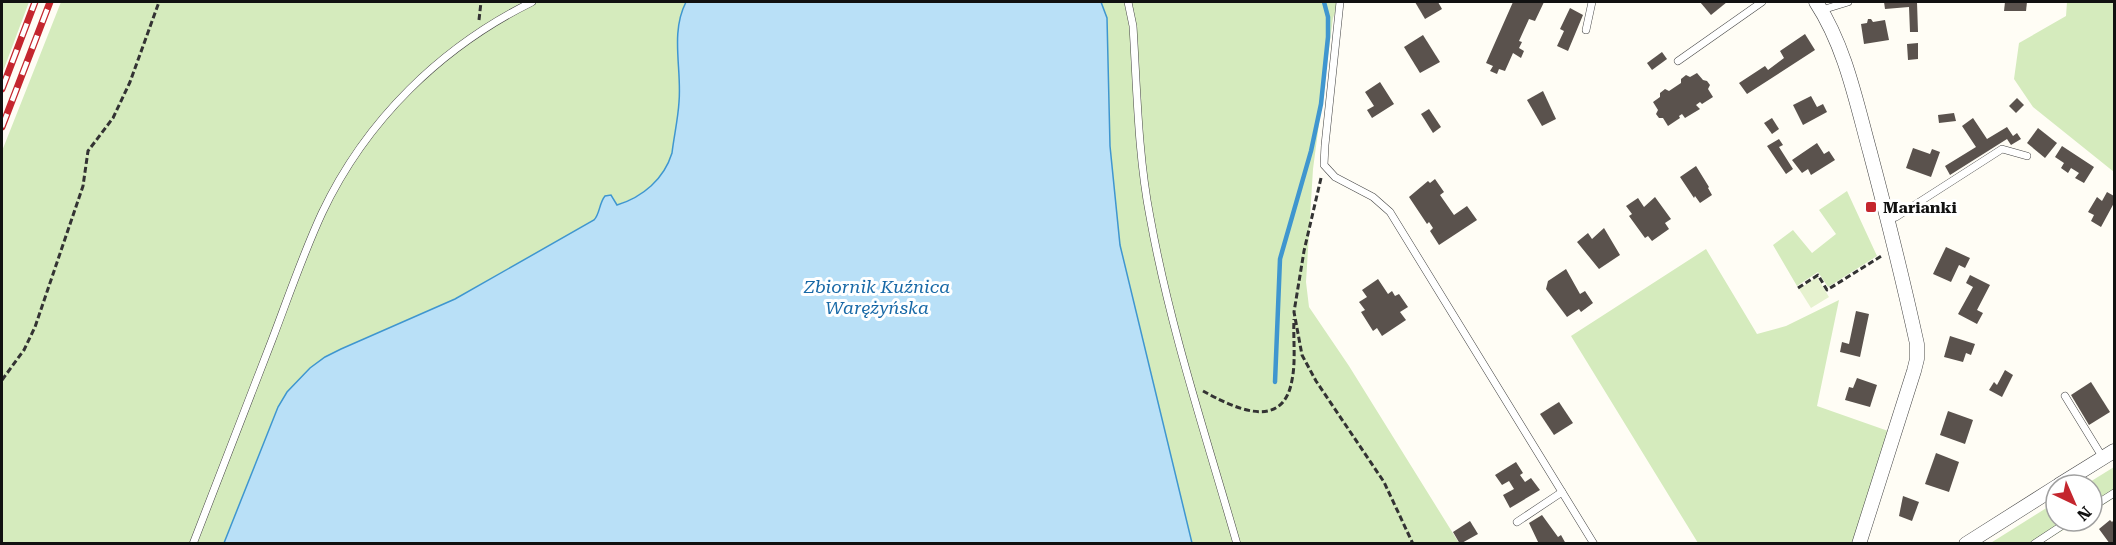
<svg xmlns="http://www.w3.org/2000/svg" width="2116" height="545" viewBox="0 0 2116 545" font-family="'Roboto Serif',serif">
<rect width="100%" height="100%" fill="#fffdf5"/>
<g fill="#d5ebbd">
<polygon points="2,2 29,2 2,74"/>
<path d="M61 2H686C670 33 682 69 679 102 678 119 674 136 672 153 664 179 642 197 616 205L613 197 601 202 597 217 594 220 455 299 325 357 278 407 224 543H2V151Z"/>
<polygon points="1101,2 1339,2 1333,18 1313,169 1306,282 1309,307 1349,366 1459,543 1192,543 1120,245 1110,146 1107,18"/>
<polygon points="2067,2 2114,2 2114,172 2033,107 2014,79 2019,43 2066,16"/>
<polygon points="1847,191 1877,256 1828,287 1818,272 1797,286 1773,245 1793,230 1812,253 1836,234 1819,210"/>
<polygon points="1706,249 1757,334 1786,326 1839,300 1817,406 1891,432 1853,543 1698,543 1571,336"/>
<polygon points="2114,467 2114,498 2092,512 2092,485 2085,485"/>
<polygon points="2056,502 2056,521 2078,521 2042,543 1989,544"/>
</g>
<polygon fill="#e6f2cf" points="1817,277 1829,297 1811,308 1799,289"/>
<path fill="#b9e0f7" stroke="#3f96cf" stroke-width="1.5" d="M686 2H1101L1107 18 1110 146 1120 245 1192 543H224L278 407 287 392 310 368 325 357 341 349 455 299 594 220C600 214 599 203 605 196L611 195 617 205C643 197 664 179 672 153 674 136 678 119 679 102 682 69 670 33 686 2Z"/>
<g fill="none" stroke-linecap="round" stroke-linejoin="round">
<polyline stroke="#3f96cf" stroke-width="4.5" points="1275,382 1280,259 1311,151 1321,104 1328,37 1328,17 1324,2"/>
</g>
<g fill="#5a524d">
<polygon points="1415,2 1438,2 1442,9 1425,19"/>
<polygon points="1513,2 1544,2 1535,21 1529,19 1519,41 1522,42 1519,48 1524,51 1521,58 1513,53 1505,71 1499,69 1497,74 1490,71 1493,66 1486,63"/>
<polygon points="1700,2 1727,2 1711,15"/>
<polygon points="1884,2 1917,2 1918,32 1910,32 1909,7 1885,9"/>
<polygon points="2005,2 2027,2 2026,11 2004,11"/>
<polygon points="1570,8 1583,15 1568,51 1557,46 1564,31 1560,29"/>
<polygon points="1868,19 1871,19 1873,22 1885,20 1889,40 1864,44 1861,24 1867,23"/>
<polygon points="1805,34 1815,50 1747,94 1739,83 1765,66 1768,70 1784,58 1780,51"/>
<polygon points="1423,35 1440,62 1420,73 1404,47"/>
<polygon points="1918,43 1918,59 1908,60 1907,44"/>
<polygon points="1662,52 1667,59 1652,70 1647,63"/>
<polygon points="1697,73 1703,80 1707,81 1710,85 1708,89 1713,97 1702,104 1700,102 1696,105 1700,109 1685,118 1682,114 1679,116 1680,118 1668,126 1663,118 1659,118 1656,114 1658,110 1653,102 1660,97 1660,93 1665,89 1669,91 1681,83 1681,79 1686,75 1690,77"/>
<polygon points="1380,82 1394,104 1372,118 1367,110 1374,106 1365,92"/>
<polygon points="1543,91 1556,119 1542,126 1527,100"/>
<polygon points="1811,96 1817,107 1823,104 1827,112 1803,125 1793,105"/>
<polygon points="2017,98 2024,105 2016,113 2009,106"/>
<polygon points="1429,109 1441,127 1433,133 1421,114"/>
<polygon points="1954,113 1956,121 1939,123 1938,115"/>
<polygon points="1772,118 1779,129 1772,134 1764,123"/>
<polygon points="1973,118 1987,139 2007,127 2013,136 2017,133 2021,139 2011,145 2007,139 1950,175 1945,166 1976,147 1962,126"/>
<polygon points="2038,128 2057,143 2045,158 2027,143"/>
<polygon points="1779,139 1783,145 1779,147 1793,169 1786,174 1767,146"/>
<polygon points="1817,143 1824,154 1829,151 1835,160 1811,175 1808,169 1802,173 1792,160"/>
<polygon points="2062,146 2094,167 2084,183 2075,178 2079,173 2071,168 2068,173 2061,168 2064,163 2055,157"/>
<polygon points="1913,148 1930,154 1932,149 1940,152 1931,177 1906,168"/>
<polygon points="1696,166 1709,187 1708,188 1712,195 1700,203 1695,196 1694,198 1680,177"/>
<polygon points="1435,179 1444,192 1440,195 1454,215 1467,206 1477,220 1439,245 1430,231 1433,228 1429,222 1427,224 1409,197 1428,181 1430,183"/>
<polygon points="2107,192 2114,196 2114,203 2101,227 2091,221 2094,215 2088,212 2097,197 2102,201"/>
<polygon points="1655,197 1671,219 1665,223 1669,229 1652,241 1648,236 1645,238 1629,216 1632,214 1626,206 1638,198 1644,207"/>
<polygon points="1604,228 1620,255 1599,269 1577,242 1588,233 1592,239"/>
<polygon points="1946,247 1970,258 1965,268 1959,265 1951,282 1933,274"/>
<polygon points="1566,269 1580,294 1585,291 1593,303 1581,312 1579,309 1567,317 1546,289 1548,281"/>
<polygon points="1970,275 1990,285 1977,310 1983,313 1977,324 1958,314 1973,287 1966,283"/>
<polygon points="1378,279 1388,294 1392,291 1395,296 1399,294 1408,307 1400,312 1406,320 1382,336 1377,328 1373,331 1361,312 1365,310 1359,302 1367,297 1362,290"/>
<polygon points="1856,311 1869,314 1860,357 1840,352 1842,342 1849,344"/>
<polygon points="1950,336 1975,344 1971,355 1966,353 1963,362 1944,357"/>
<polygon points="2005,370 2013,375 2002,397 1989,390 1994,382 1997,385"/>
<polygon points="1857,378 1877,385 1870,407 1845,400 1849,387 1853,388"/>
<polygon points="2091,382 2110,412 2089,425 2071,395"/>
<polygon points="1559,402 1573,423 1554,435 1540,414"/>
<polygon points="1948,411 1973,420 1965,444 1940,435"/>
<polygon points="1936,453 1959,462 1949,492 1925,484"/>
<polygon points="1516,462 1523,473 1520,475 1525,482 1531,478 1540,490 1510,508 1503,495 1514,489 1509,481 1502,485 1495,475"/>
<polygon points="1903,496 1919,502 1912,521 1899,516"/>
<polygon points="1542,515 1558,537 1561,535 1566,544 1539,544 1529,523"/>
<polygon points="2110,520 2112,522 2114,520 2114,544 2110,544 2099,529"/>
<polygon points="1470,521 1478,534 1460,544 1453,532"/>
</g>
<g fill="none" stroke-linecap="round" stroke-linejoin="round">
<g stroke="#444" stroke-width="8">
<g id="lane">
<path d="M1128 2 1133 26C1137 90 1138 155 1150 217 1170 328 1206 436 1237 544"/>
<polyline points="1340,2 1325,145 1324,165 1335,177 1373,197 1390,212 1594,544"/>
<polyline points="1822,10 1848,2"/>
<polyline points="1586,30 1592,2"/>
<polyline points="1678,61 1762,2"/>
<polyline points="1888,219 1896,217 2002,149 2027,156"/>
<polyline points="2065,396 2103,458"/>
<polyline points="2092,507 2114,493"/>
<polyline points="1517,522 1562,492"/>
<path d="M193 544C219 476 245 408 272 340 288 298 303 254 322 213 366 120 441 47 532 2"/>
<polyline points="2034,544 2069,521"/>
</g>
</g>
<g stroke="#444" stroke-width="15">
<g id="street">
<path d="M1816 2C1845 46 1856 101 1870 152 1887 216 1903 280 1917 344V359L1914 371 1859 544"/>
<polyline points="2059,485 2114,451"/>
<polyline points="1966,544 2056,487"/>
</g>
</g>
<g stroke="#333" stroke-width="3" stroke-dasharray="6 3" stroke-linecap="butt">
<polyline points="479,20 481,2"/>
<polyline points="1321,178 1304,251 1294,312 1302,355 1316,381 1384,482 1413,544"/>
<polyline points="1798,288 1818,275 1827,290 1883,255"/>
<polyline points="2,380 24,350 35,327 83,186 88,151 113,118 130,82 159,2"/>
<path d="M1203 391C1232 407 1283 433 1292 380 1296 361 1293 339 1294 319"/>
</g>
<use href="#lane" stroke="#fff" stroke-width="7"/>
<use href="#street" stroke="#fff" stroke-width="14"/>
<g stroke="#c4262e" stroke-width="7">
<g id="rail">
<polyline points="2,89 35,2"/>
<polyline points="2,127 50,2"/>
</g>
</g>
<use href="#rail" stroke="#fff" stroke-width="4.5" stroke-dasharray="14" stroke-linecap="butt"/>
</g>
<rect fill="#c4262e" stroke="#fff" stroke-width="2" x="1865" y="201" width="12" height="12" rx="3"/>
<g text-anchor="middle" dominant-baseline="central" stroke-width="6" stroke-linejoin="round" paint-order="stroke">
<g font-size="16" font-weight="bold" fill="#111" stroke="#fff" text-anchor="start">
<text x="1883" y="207">Marianki</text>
</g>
<g font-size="18" font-style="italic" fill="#1768a6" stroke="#fff">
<text x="877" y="286">Zbiornik Kuźnica<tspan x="877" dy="21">Warężyńska</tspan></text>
</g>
</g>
<rect width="2116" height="545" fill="none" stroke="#111111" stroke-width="6"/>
<g transform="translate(2074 503) rotate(136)"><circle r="28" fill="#ffffff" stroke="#a0a0a0" stroke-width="1.5"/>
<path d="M0-4.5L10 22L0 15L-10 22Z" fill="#c4262e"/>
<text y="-9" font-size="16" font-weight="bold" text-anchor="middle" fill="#111111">N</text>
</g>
</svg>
